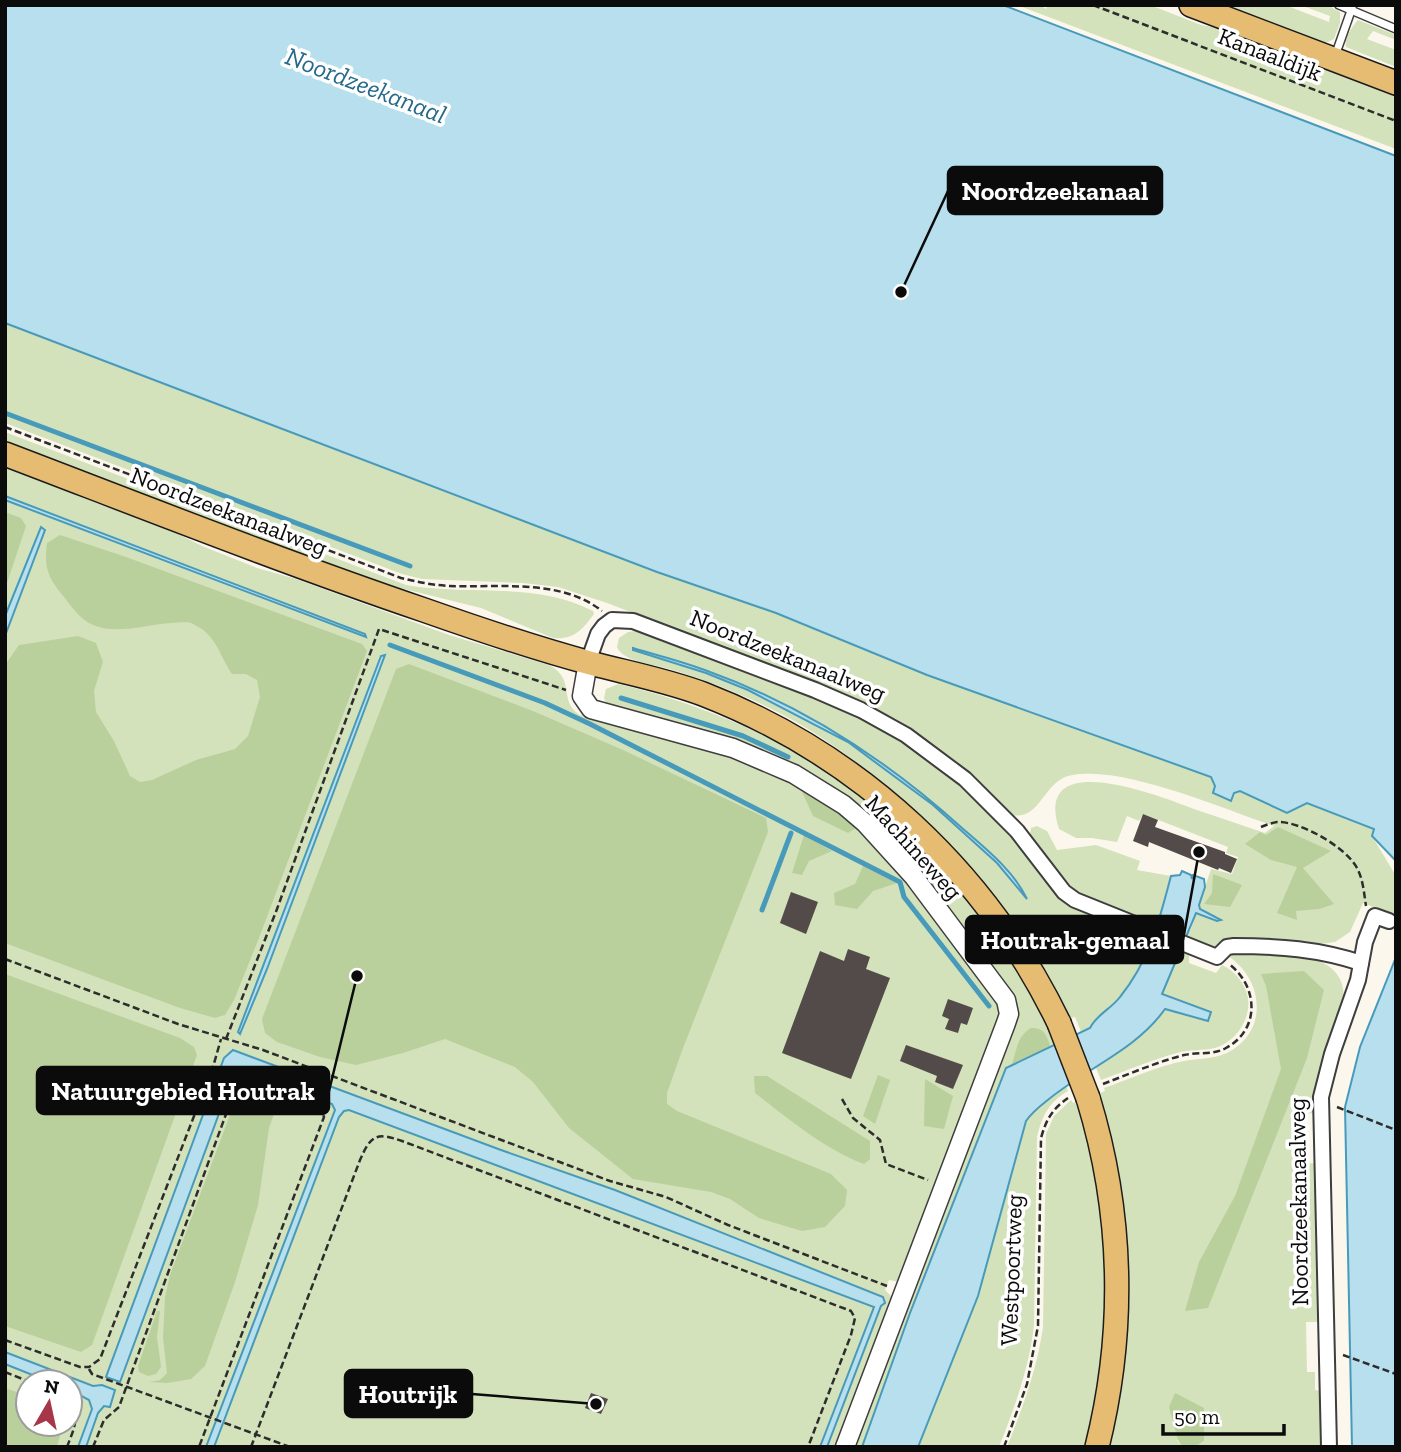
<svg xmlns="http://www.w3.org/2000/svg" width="1401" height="1452" viewBox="0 0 1401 1452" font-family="'Zilla Slab',serif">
<rect width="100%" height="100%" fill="#fcf7ec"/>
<g fill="#d3e2ba" fill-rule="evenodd">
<polygon points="1017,5 1040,5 1046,9 1048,5 1150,5 1201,25 1229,30 1396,94 1396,149"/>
<polygon points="1220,5 1285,5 1329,22 1330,16 1300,5 1327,5 1340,12 1340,23 1334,39 1323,44"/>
<path d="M1358 20 1396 35V40L1373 31 1367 39 1396 50V67L1346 47C1344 38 1352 27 1358 20Z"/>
<path d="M5 323 657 572 776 613 927 675 1211 777 1215 786 1213 794 1231 801 1234 793 1240 791 1287 813 1307 803 1375 830 1372 836 1396 876 1394 915 1363 903 1350 932 1335 942 1321 944 1305 941 1230 939 1213 947 1185 937 1191 929 1196 913 1217 921 1220 918 1201 910 1199 905 1211 869 1232 874 1238 857 1226 853 1228 847 1143 814 1139 821 1127 816 1117 842 1092 838H1076L1059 829C1032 745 1162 797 1194 809 1218 817 1241 825 1265 833L1274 826C1224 809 1133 770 1082 774 1074 774 1064 776 1057 782 1043 793 1034 820 1013 815L963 768 921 736 896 719 822 685 607 603 558 587 523 583 422 579 402 574 5 423Z"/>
<path d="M5 432 406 585C468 596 535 581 593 611L594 614C582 630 574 640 553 638L481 608 396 587 276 547 5 444Z"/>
<path d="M5 464 158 524 202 546 257 568 296 579 449 635 549 665C577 680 557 700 580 715L733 756 787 779 852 820 907 881 997 998 1001 1012 900 1282 889 1280 885 1290 892 1297V1302L838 1447H5ZM28 1382H70V1424H28Z"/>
<path d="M636 631 831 705 875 725 917 751 979 802 1014 841 1056 892 1071 906 1094 917 1189 953V963L1216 973 1222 965C1235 971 1245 983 1248 998 1251 1019 1236 1042 1215 1048 1202 1051 1190 1049 1177 1053 1151 1060 1126 1071 1101 1080L1075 1017 1071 1018C1061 1007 1056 994 1049 982 1038 962 1025 942 1013 923 964 852 899 790 828 742 779 709 724 685 669 669 654 664 623 662 617 647L619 638 628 632Z"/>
<path d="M618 684C731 710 851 770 931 855 946 870 958 888 971 904 1005 946 1038 994 1055 1045L1051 1047 1068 1091C1049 1102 1042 1116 1037 1137L1034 1325C1029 1369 1015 1406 999 1447H852L1017 1016 1016 1003 859 807 607 705 604 698 606 689Z"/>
<polygon points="1037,826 1047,831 1057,850 1096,845 1140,861 1137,870 1171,876 1157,926 1077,893 1030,835 1031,828"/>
<path d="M1229 954C1266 955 1344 944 1344 997L1318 1072 1315 1113 1299 1114 1300 1164 1316 1163 1322 1322H1306L1307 1372H1315V1390L1322 1391 1324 1447H1195L1204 1441 1177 1440 1182 1447H1107L1118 1387 1100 1093 1105 1091 1104 1088C1127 1080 1151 1069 1175 1063 1192 1058 1212 1060 1227 1053 1270 1031 1263 979 1228 956Z"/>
<path d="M1071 1100 1073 1103 1076 1102 1081 1111 1099 1184 1109 1304 1089 1447H1007C1023 1407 1037 1369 1043 1327L1046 1134 1054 1116Z"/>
</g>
<g fill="#b9d09c">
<polygon points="5,512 21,518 26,526 5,589"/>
<path d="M60 535 126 557 362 644 367 651 259 938 234 1000 225 1015 215 1018 180 1008 5 943V665L19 645 78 636 96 643 103 662 94 691 96 712 114 741 130 776 140 782 152 780 196 760 235 749 248 736 260 697 257 680 246 674H232C219 655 217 635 193 624 188 621 178 623 172 623 146 624 116 636 91 624 81 620 71 606 64 597 48 578 44 569 47 543Z"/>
<polygon points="409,664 533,711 623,750 766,818 768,832 683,1048 667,1093 667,1104 677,1111 831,1174 847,1190 845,1206 825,1227 802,1231 759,1218 730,1199 711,1192 633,1179 569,1128 533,1082 515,1067 445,1039 403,1053 356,1065 320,1057 277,1042 265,1033 262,1019 396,669"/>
<polygon points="800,787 858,827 848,833 813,816"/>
<polygon points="1278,827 1331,851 1303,868 1334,904 1319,909 1296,911 1297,920 1277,913 1297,867 1271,860 1245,844 1260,832 1266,835"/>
<polygon points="804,835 832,851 809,861 802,875 792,873"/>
<polygon points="863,866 897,883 873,891 857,909 835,905 834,893 855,884"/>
<polygon points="1213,874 1242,885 1230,907 1204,904 1212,893"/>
<polygon points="1304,971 1324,990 1307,1058 1208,1308 1185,1311 1199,1262 1235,1196 1281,1069 1266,986 1261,974"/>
<polygon points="5,974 180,1038 194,1047 197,1055 92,1345 81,1352 5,1326"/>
<path d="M1031 1028C1045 1028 1046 1035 1051 1047L1012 1064C1017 1049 1017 1036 1031 1028Z"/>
<polygon points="878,1075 890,1080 875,1124 863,1116"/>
<path d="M754 1076H767L870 1141V1159L864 1164C823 1148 789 1119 755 1093Z"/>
<polygon points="925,1079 953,1096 944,1129 924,1126"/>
<polygon points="248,1082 281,1094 269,1128 258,1205 235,1282 205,1366 191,1379 167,1383 149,1382 160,1380 167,1373 163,1338 165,1297 170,1275 240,1088"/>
<polygon points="157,1311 160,1311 157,1337 161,1367 156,1374 148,1376 139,1372 138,1366"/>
<polygon points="5,1388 28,1396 28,1424 63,1424 57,1447 5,1447"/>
<polygon points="1175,1393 1204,1408 1204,1441 1195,1447 1182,1447 1178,1440 1169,1407"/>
</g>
<g fill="#b7dfed" stroke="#489aba" stroke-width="2">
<polygon points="5,5 1003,5 1396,156 1396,861 1372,836 1374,829 1307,803 1287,813 1240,791 1234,793 1231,801 1213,793 1215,786 1211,777 927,675 776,613 657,572 5,323"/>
<polygon points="5,496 365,634 366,637 5,500"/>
<polygon points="41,527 45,530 5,636 5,616"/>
<path d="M633 648C659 656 685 662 710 672 804 706 888 761 962 828 985 848 1014 871 1027 899L997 863 933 805 848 742 748 690 706 673 633 650Z"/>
<polygon points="385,655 267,969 240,1034 238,1032 381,656"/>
<path d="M1182 871 1191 875 1192 879 1193 875 1204 879 1205 887 1199 905 1200 909 1221 920 1217 921 1196 913 1162 994 1211 1012 1208 1021 1165 1009C1136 1050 1087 1068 1049 1099 1040 1106 1032 1112 1026 1121L978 1296 918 1447H862L910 1313 1006 1068 1090 1028C1097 1014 1111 1009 1120 997 1150 960 1159 921 1171 876L1180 875Z"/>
<polygon points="1396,957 1396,1447 1352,1447 1345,1107 1360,1047"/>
<polygon points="233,1050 501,1150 615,1190 883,1297 885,1303 881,1306 827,1447 820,1447 874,1307 349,1110 344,1111 339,1117 214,1447 206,1447 335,1110 332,1104 242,1070 237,1069 234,1073 120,1382 106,1377 224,1058"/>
<polygon points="5,1352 93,1386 102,1385 115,1390 110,1407 104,1406 98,1413 86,1447 78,1447 92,1409 89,1400 70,1390 70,1382 50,1382 5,1364"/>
</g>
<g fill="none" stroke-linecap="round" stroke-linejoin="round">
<g stroke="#489aba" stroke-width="5">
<polyline points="5,413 410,566"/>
<polyline points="390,645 545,703 590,724 900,882 904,897 989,1006"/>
<polyline points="621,698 743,736 788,757"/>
<polyline points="762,910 791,833"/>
</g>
</g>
<g fill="#524b49">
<polygon points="1143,814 1158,820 1155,827 1225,852 1225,854 1237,859 1231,873 1219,868 1218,870 1149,842 1148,847 1133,841"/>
<polygon points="791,892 818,902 806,934 780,923"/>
<polygon points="848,949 870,957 866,969 890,978 851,1079 782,1053 820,951 844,961"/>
<polygon points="948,999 973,1008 967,1025 961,1023 958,1033 945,1029 949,1019 942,1016"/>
<polygon points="906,1045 963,1065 953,1089 935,1082 937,1076 900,1061"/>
<polygon points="591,1393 608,1399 601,1414 585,1408"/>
</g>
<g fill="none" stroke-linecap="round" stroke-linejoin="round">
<g stroke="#3e3e3e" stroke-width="10">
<g id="service">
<polyline points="1339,5 1396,29"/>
<polyline points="1335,56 1352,8"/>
</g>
</g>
<g stroke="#3e3e3e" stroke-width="18">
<g id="minor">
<path d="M588 662 598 634 604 626 612 620 633 621 815 690 861 710 906 735 965 779 1017 831 1064 892 1075 900 1217 957 1227 947 1234 946C1278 946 1319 949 1361 963"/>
<polyline points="1329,1447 1321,1097 1332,1054 1358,980 1365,942 1375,916 1389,921"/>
</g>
</g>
<g stroke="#3e3e3e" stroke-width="21">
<polyline id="tertiary" points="588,662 582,696 591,709 733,748 794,774 844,805 865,823 914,877 1006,1000 1009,1014 1006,1023 845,1447"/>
</g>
<g stroke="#1c1c1c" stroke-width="26">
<g id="primary">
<polyline points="1191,5 1396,83"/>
<path d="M5 454C144 507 283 562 424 610 478 629 534 648 590 663 628 673 666 680 703 694 860 755 986 872 1059 1023"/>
<path d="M1088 1098C1123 1212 1126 1331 1097 1447"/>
</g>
</g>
<g stroke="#2d2d2d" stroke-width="2.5" stroke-dasharray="7 3.5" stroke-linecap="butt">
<polyline points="1093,5 1396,121"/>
<path d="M5 427 401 578C417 582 433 585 449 586 498 588 560 578 602 611"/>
<path d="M1261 827C1266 825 1271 823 1277 822 1300 821 1346 847 1357 868 1363 879 1364 893 1366 906"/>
<polyline points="5,959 178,1024 263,1050 610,1181 666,1197 728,1225 887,1286"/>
<polyline points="226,1039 277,909 379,629 566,690"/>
<path d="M1103 1084C1129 1074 1157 1062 1184 1055 1198 1052 1214 1055 1226 1048 1261 1029 1258 986 1229 964"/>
<polyline points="842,1099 853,1118 880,1140 886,1164 928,1180"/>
<polyline points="1337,1107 1396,1130"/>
<polyline points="5,1340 80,1367 89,1367 100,1359 213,1067 221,1039"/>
<polyline points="1343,1355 1396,1374"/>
<polyline points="89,1369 92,1374 290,1447"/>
<polyline points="5,1372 30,1382"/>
<path d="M67 1447C73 1431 81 1416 70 1401"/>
<polyline points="93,1447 104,1420 119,1407 237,1084 239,1080 248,1078 313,1103 320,1106 324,1117 199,1447"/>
<path d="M251 1447 360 1160C371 1135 376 1132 402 1141L851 1311 855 1318 851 1335 808 1447"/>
<path d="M1004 1447 1027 1384 1038 1326 1041 1138C1046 1120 1052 1109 1068 1098"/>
</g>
<use href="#service" stroke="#fff" stroke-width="7"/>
<use href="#minor" stroke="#fff" stroke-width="14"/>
<use href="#tertiary" stroke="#fff" stroke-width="18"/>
<use href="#primary" stroke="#e6bc72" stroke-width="23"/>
<g stroke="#1c1c1c" stroke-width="26" stroke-linecap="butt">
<polyline id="primary-bridge" points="1059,1023 1088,1098"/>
</g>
<use href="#primary-bridge" stroke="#e6bc72" stroke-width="23"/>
</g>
<g text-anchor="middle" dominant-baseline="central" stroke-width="7" stroke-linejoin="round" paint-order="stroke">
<g font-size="24" fill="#0b0b0b" stroke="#fff">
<text transform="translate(1270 54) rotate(21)">Kanaaldijk</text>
<text transform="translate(229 511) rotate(21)">Noordzeekanaalweg</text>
<text transform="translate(788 655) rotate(22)">Noordzeekanaalweg</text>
<text transform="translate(914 847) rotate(48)">Machineweg</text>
<text transform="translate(1298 1202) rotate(-91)">Noordzeekanaalweg</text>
<text transform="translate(1011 1270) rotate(-88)">Westpoortweg</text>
</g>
<g font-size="26" font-style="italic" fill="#266a8b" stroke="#fff">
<text transform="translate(366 85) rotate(21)">Noordzeekanaal</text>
</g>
</g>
<path fill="none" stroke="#0b0b0b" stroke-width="2.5" d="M901 292L948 191M1199 852L1183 940M357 976L329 1091M596 1404L472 1394"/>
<g fill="#0b0b0b" stroke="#fff" stroke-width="2.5">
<circle cx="901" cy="292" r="7"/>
<circle cx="1199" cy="852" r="7"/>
<circle cx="357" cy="976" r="7"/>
<circle cx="596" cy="1404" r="7"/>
</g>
<g fill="#0b0b0b" stroke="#0b0b0b" stroke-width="2.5">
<rect x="948" y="167" width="214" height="47" rx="7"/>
<rect x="966" y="916" width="217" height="47" rx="7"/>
<rect x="37" y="1067" width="292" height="47" rx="7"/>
<rect x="345" y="1370" width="127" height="47" rx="7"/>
</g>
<g font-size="26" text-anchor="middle" font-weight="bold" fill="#fff">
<text x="1055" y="200">Noordzeekanaal</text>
<text x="1075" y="949">Houtrak-gemaal</text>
<text x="183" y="1100">Natuurgebied Houtrak</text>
<text x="408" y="1403">Houtrijk</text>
</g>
<rect width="1401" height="1452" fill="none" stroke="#0b0b0b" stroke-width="14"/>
<g transform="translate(49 1403) rotate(9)"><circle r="33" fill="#ffffff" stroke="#9d9d9d" stroke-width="2"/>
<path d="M0-5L12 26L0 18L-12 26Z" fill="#a83649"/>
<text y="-10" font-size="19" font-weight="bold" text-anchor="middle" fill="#0b0b0b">N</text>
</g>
<path d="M1163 1424v10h121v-10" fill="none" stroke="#0b0b0b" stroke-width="3.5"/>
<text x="1174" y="1424" font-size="21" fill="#0b0b0b" stroke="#ffffff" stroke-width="5" paint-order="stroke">50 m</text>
</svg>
